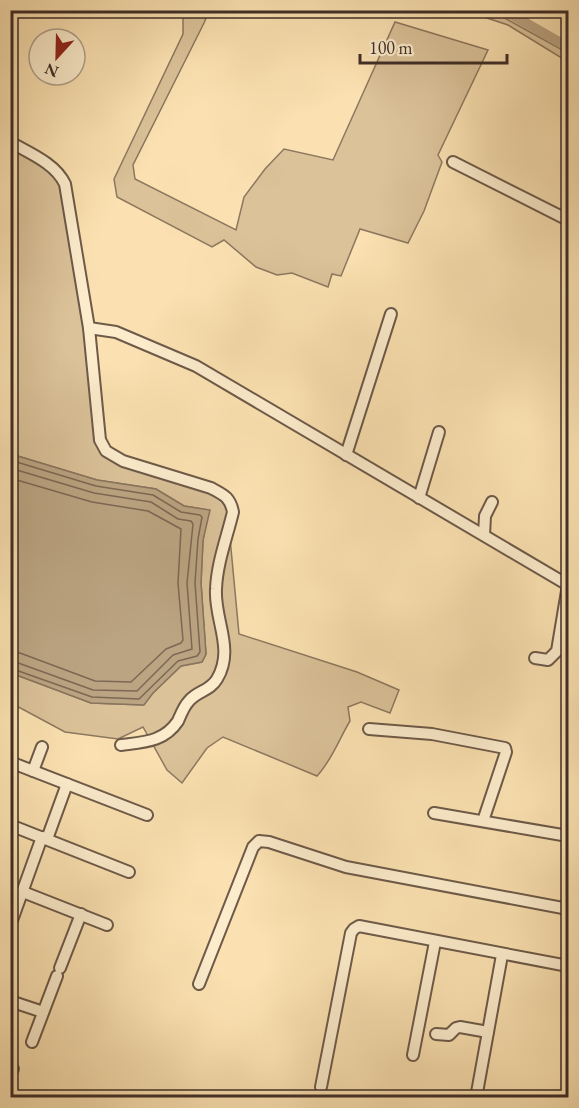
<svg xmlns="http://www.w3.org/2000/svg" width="579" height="1108" viewBox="0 0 579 1108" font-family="'EB Garamond',serif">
<rect width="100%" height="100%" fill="#fbe1b1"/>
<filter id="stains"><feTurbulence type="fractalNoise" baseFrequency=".00333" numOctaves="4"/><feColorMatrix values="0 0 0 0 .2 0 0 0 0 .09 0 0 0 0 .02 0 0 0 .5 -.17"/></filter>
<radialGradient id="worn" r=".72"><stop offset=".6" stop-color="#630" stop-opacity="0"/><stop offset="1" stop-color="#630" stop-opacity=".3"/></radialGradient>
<g fill="#dbc299" stroke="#8c7860" stroke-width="1.5">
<polygon points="183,11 209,11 204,23 133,165 135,179 236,230 244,197 265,169 284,149 333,160 395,22 488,50 438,155 442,162 424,211 408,243 360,229 341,276 332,274 328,287 292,273 277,275 256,267 224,240 212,247 117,197 114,179 183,34"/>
<polygon points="474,11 492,11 568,53 568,62 508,25 487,18"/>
<path d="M10 147 50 172 59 184 65 206 84 331 110 460 209 490 227 506 239 634 357 672 399 690 390 713 361 702 348 707 350 721C339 739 332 760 317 776L223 737 207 748 182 783 167 770 143 727 118 739 65 732 11 703V673L91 703 143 705 153 693 181 666 202 662 206 654 201 583 203 540 209 510 184 506 156 489 97 480 11 454Z"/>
</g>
<polygon fill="#bba482" stroke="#89745d" stroke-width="1.5" points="11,454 97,480 156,489 184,506 210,510 203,540 201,583 206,654 202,662 181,666 153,693 144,705 91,703 11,673"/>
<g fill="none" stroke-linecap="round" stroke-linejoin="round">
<g stroke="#7c6854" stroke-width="1.5">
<polyline points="10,460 96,486 153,495 181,512 200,515 202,517 198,539 195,583 200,652 197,656 178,661 139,699 92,697 10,668"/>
<polyline points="10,468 94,493 151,502 178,519 191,521 193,524 187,583 192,649 173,655 137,691 93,690 10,660"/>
<polyline points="10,478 92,502 148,511 181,529 178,583 183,640 181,643 166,649 131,682 95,681 20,653 10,651"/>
</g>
<polyline stroke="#bba482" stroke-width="10" points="503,10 568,47"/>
<g stroke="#6d5a49" stroke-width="14">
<g id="minor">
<path d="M10 142C29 153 55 163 65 184L89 328 100 440 106 451 123 461 211 488C224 495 230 497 233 512 227 537 217 563 216 589 214 620 235 649 217 679 210 691 197 691 189 701 184 706 181 714 178 721 164 742 144 742 121 745"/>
<polyline points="453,162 568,220"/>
<polyline points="89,328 116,332 196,366 568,585"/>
<polyline points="346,455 391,314"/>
<polyline points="419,498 439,432"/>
<polyline points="484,535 485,516 492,502"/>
<polyline points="535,658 548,660 557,651 568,585"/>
<polyline points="369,729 432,734 505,748 506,752 483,821"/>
<polyline points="10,762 147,815"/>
<polyline points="33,771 42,747"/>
<polyline points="434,813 568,836"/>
<polyline points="10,825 129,872"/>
<polyline points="47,839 67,784"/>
<polyline points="23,892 107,925"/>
<polyline points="10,926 42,837"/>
<polyline points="60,968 81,914"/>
<polyline points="199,984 253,847 259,841 269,842 346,867 568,909"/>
<polyline points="10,1001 43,1012"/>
<polyline points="436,1034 449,1035 456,1028 460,1027 488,1032"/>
<polyline points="32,1042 57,976"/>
<polyline points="413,1055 435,942"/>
<polyline points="10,1068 13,1069"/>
<polyline points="321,1087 351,933 354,929 359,926 568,966"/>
<polyline points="476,1098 502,955"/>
</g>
</g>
<use href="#minor" stroke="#fceccc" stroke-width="10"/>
</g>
<rect width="579" height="1108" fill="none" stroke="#fbe1b1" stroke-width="36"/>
<rect x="12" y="12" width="555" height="1084" fill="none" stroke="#3e2d26" stroke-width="3"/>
<rect x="18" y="18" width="543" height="1072" fill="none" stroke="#3e2d26" stroke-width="1.5"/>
<g transform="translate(57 57) rotate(202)"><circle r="28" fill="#fceccc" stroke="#b0a08a" stroke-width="1.5"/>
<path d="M0-4.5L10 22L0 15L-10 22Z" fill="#8f2418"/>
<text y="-9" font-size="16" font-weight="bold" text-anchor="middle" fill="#3e2d26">N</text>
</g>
<path d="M360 54v9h147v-9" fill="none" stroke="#3e2d26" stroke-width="3"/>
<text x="369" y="54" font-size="18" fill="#3e2d26" stroke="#fceccc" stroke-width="4.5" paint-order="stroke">100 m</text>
<rect width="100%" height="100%" filter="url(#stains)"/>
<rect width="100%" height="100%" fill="url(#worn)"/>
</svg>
